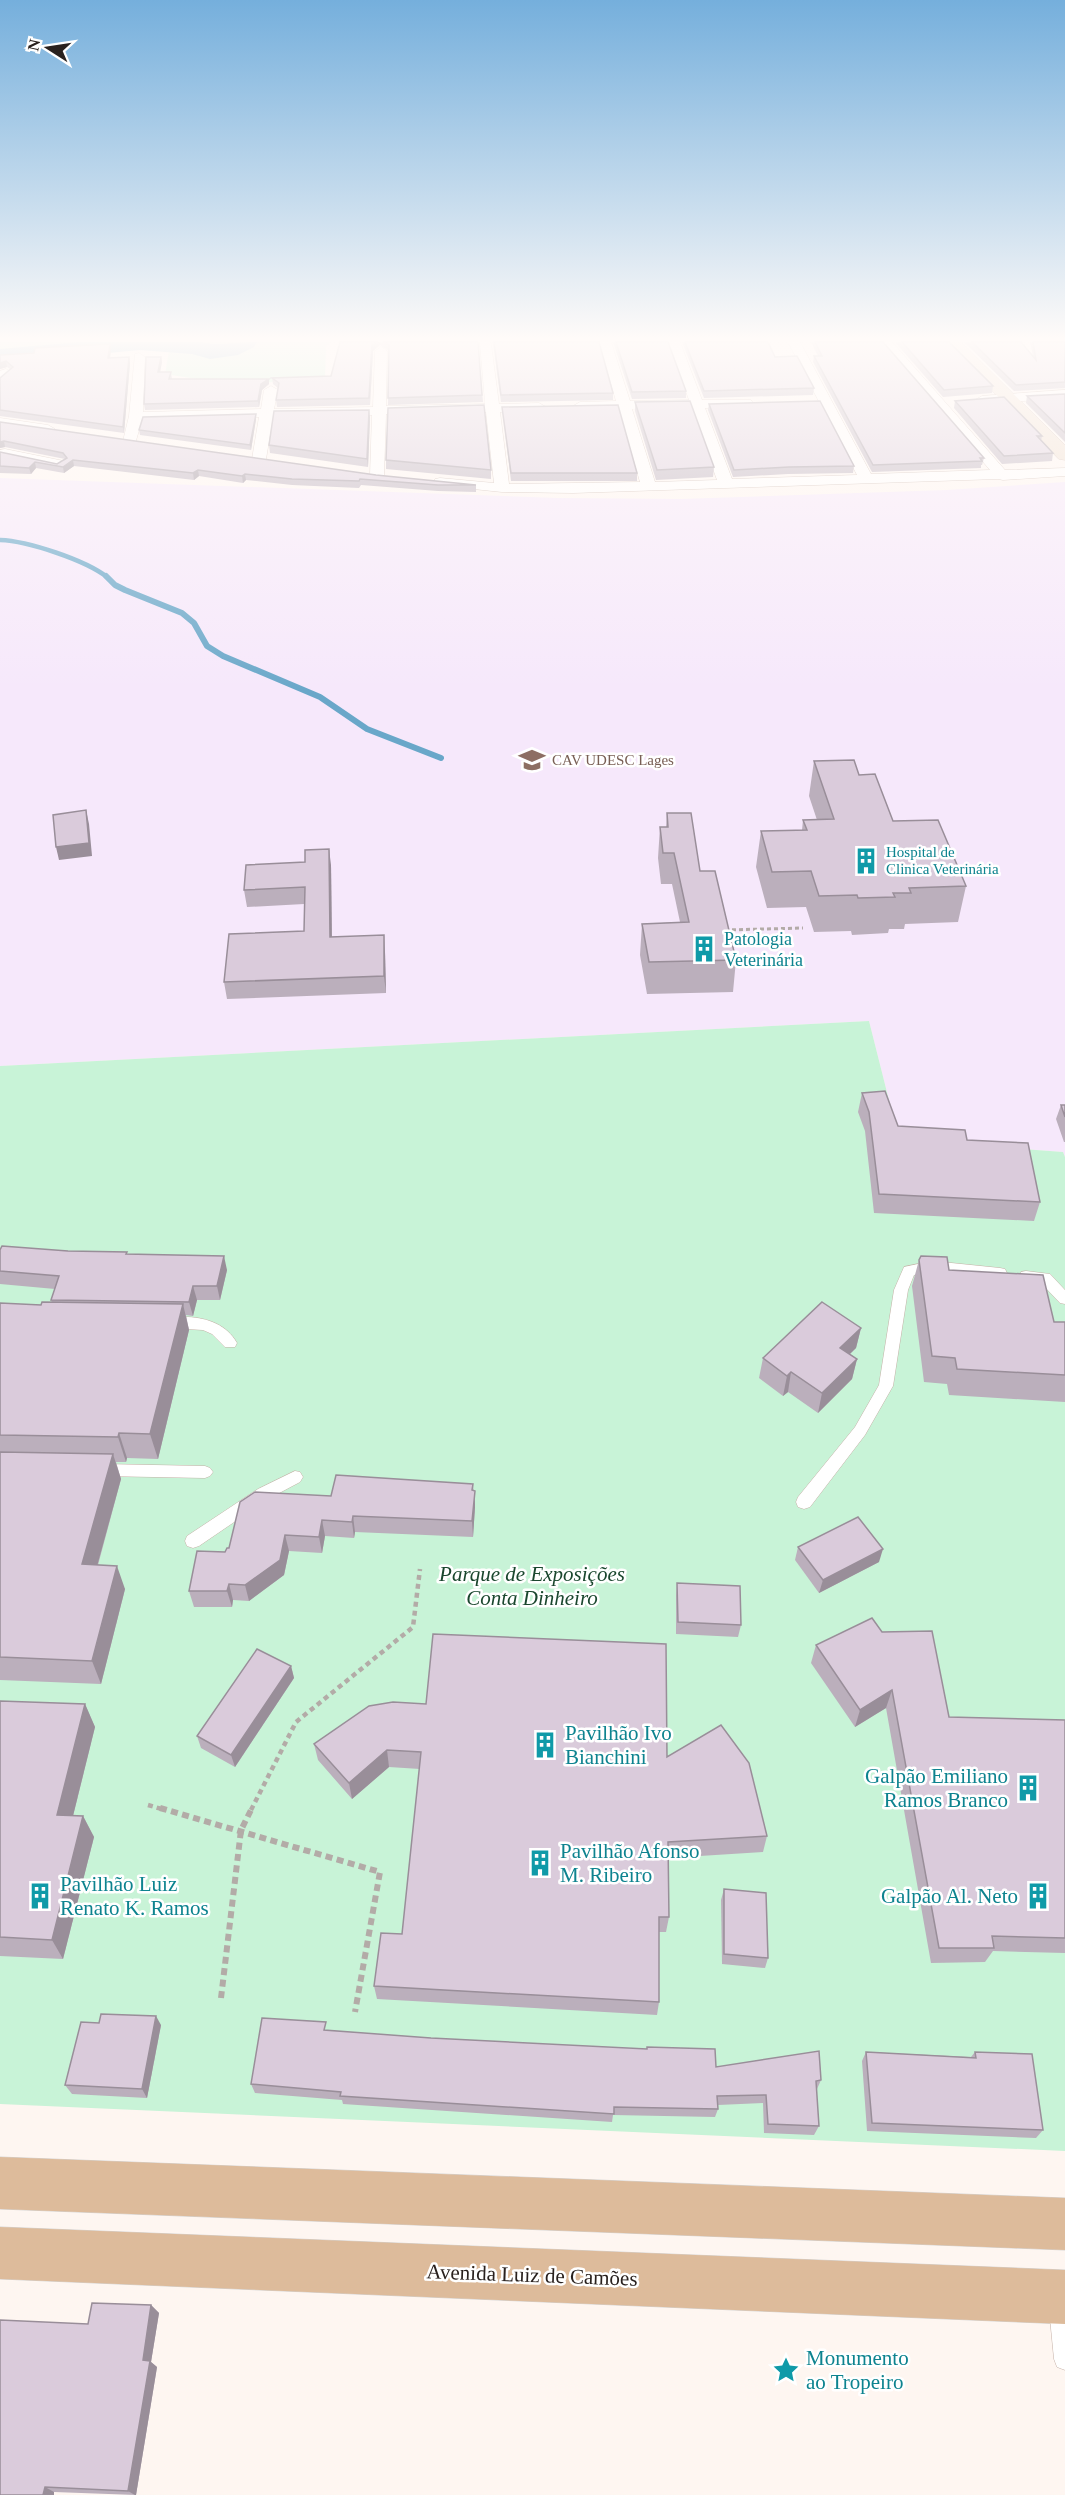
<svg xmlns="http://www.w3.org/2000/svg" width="1065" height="2495" viewBox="0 0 1065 2495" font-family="Georgia,serif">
<rect width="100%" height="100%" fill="#fef6f1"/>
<polygon fill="#f6e8fb" points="0,478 557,498 681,499 947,490 1065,482 1065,1157 1063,1152 899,1140 869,1021 0,1066"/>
<g fill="#c8f3d7">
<polygon points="0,342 331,342 326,346 325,379 257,383 216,382 165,374 169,350 173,343 14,356 0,359"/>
<polygon points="869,1021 899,1140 1063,1152 1065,1157 1065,2151 0,2104 0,1066"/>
</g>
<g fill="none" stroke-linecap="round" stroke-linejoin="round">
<path stroke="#69a7c9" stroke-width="4.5" d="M0 540C28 541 85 560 107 577"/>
<polyline stroke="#69a7c9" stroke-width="6" points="106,576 115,585 125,590 182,613 194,623 207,646 223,656 320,697 367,729 441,758"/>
<path fill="#69a7c9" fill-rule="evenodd" d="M79 342H201C219 347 238 341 257 342L254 347 238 355 210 359 192 354 140 350 0 363V349Z"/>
<g stroke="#c5b1a7" stroke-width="1">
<g id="lane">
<polygon points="932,1261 1000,1268 1005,1269 1007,1273 1005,1277 1000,1278 932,1271 914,1275 908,1290 893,1386 865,1435 810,1507 804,1509 798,1507 796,1502 798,1497 855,1427 879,1385 894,1290 904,1267"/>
<polygon points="1026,1271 1050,1274 1065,1290 1065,1304 1060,1303 1041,1283 1021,1280 1019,1276 1021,1272"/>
<path d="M188 1317C208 1318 227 1325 237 1343L235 1347H225L212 1334 203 1330 170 1328 165 1327 163 1323 165 1319Z"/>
<polygon points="102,1464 205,1466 210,1468 213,1472 210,1476 205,1478 102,1476 97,1474 94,1470 97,1466"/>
<polygon points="295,1471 300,1472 303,1477 300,1482 268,1499 199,1546 193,1548 187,1546 185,1541 187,1536 258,1489"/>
<polygon points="1060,2297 1065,2299 1065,2370 1057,2367 1054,2359 1049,2308 1052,2300"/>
</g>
</g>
<g stroke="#c5b1a7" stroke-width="1">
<g id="street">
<path d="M480 342H490L491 344 499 404 539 403 546 407 539 411 500 412 509 484 640 482 619 409 580 410 573 406 580 402 616 401 599 342H611L630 401 689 400 668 342H680L702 400H751L753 403 746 407 705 408 732 479 857 475 788 342H800L871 474 990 470 879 342H892L1005 470 1065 468V476L1003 480 998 479 573 493 502 492 435 485 433 482 435 479 440 478 494 483 486 412 386 414 384 475 377 479 370 475 372 415 273 417 266 459 259 463 252 459 259 417 142 420 135 444 130 445 123 441 129 416 135 354 139 353 145 357 143 412 261 409 264 390 271 386 278 390 274 409 373 407 375 351 381 347 387 351 386 406 485 404ZM691 408 717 480 655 482 632 409Z"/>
<polygon points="6,369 12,373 0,382 0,371"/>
<polygon points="1065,390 1065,398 982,404 975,400 982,396"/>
<polygon points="0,418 48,425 55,429 48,433 0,426"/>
<polygon points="5,449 64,461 66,464 59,468 0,456 0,450"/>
</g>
</g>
<g stroke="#c5b1a7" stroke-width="1">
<polygon id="secondary" points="945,342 961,342 1065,445 1065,460 1059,459"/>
</g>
<g stroke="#d4d3d2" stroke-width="1">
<g id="primary">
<polygon points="0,2157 1065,2198 1065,2250 0,2209"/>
<polygon points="0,2227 1065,2270 1065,2324 0,2279"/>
</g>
</g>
<polyline stroke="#b3aba7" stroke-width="3" stroke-dasharray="4 3" stroke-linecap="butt" points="725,930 803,928"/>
<g stroke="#b3aba7" stroke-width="4.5" stroke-dasharray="5 4" stroke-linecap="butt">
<polyline points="148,1805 165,1810"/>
<polyline points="251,1810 296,1722 413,1627 420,1569"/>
</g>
<g stroke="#b3aba7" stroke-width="6" stroke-dasharray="7 4.5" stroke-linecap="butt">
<polyline points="160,1808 380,1872 355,2012"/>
<polyline points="221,1998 241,1830 252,1808"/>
</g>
<use href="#lane" fill="#fff" fill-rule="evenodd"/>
<use href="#street" fill="#fff" fill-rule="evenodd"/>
<use href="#secondary" fill="#eeddcd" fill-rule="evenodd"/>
<use href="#primary" fill="#ddbb9b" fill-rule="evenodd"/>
</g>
<g fill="#bbafbc">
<polygon points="340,342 478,342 483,402 388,405 389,351 380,345 373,351 370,405 277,407 276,400 278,388 273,384 272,378 331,376"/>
<polygon points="492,342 599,342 613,393 613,400 501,402 493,343"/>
<polygon points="613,342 668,342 686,391 686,398 632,399"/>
<polygon points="682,342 768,342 775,357 814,388 813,395 704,398"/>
<polygon points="811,342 883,342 984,458 982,465 981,465 981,468 872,472 813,362 814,356 818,356"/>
<polygon points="895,342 949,342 993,386 992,393 943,397"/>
<polygon points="964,342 1021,342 1033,356 1030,342 1065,342 1065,388 1014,391"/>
<polygon points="110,344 111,350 110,358 129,357 130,363 124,433 0,416 0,378 10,369 7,367 0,369 0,355 34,353"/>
<polygon points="161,357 162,362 160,372 171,372 172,379 269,379 269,384 262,390 259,407 145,410 144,404"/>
<polygon points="1065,394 1065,442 1026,403 1027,396"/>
<polygon points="955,401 1042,436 1041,441 1053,453 1052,461 1002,464 954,408"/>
<polygon points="635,402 714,467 713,477 656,480 635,411"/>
<polygon points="709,404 854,466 853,473 788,474 733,477 708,410"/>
<polygon points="502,407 637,473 637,481 511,481"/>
<polygon points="370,417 368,467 270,453 269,445"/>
<polygon points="256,419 251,450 140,435 139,430"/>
<polygon points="0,422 376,475 476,485 476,492 438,491 361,485 359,488 292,485 246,480 243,483 199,476 194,480 74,466 64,473 36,468 31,474 0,473 0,452 57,464 65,459 5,447 0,448"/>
<polygon points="386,460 491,470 491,479 386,469"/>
<polygon points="814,761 859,775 893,821 966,886 958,922 905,924 904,929 889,929 888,933 852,935 851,931 814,932 806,907 767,908 756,867 761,831 802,830 803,820 817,820 809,796"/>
<polygon points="667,813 700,871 736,960 733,992 647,994 640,955 642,924 680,922 672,884 661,884 658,858 660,827 666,827"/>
<polygon points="331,865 332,937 385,952 386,993 227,999 224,982 304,931 304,904 247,907 244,890"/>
<polygon points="862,1093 898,1126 967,1140 1040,1202 1034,1221 874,1213 865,1131 858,1112"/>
<polygon points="1061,1105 1065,1105 1065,1142 1064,1142 1056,1119"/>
<polygon points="0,1250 127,1252 127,1254 227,1270 220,1300 197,1300 193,1316 186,1315 189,1330 158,1459 127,1458 126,1462 116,1462 121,1479 98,1565 125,1589 101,1684 0,1680 0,1303 41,1305 52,1303 51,1300 55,1289 0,1284"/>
<polygon points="919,1260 949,1270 1054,1322 1065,1322 1065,1402 949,1395 947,1384 924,1382 912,1286"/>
<polygon points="861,1328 856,1348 850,1354 857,1359 852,1379 818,1413 788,1392 783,1396 759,1378 763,1358"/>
<polygon points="473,1484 475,1507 473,1537 355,1532 354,1538 325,1536 322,1553 289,1551 284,1575 249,1601 233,1600 232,1607 194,1607 189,1591 229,1548 331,1496"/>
<polygon points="798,1547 879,1562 819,1593 795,1560"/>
<polygon points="677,1583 741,1625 738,1637 676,1634 676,1596"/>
<polygon points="816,1645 949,1717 1065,1720 1065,1953 993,1951 985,1962 931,1963 886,1708 855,1727 811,1663"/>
<polygon points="291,1666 294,1678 235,1767 201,1748 197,1736"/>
<polygon points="0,1701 85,1704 95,1727 73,1816 83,1816 94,1837 63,1959 0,1956"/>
<polygon points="314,1744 667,1757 767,1836 763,1852 668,1858 669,1917 666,1932 659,1932 659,2002 657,2015 377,1999 374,1986 402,1934 420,1769 389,1767 352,1799 318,1760"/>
<polygon points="724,1889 768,1958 765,1968 722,1964 721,1900"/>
<polygon points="99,2023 161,2025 147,2098 72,2094 65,2085"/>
<polygon points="328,2030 716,2067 821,2080 817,2089 816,2089 819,2126 814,2135 764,2133 763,2103 718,2105 718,2109 715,2117 613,2115 612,2122 343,2104 342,2100 255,2093 251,2084"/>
<polygon points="866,2052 971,2057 975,2052 1043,2130 1036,2138 867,2131 862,2061"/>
<polygon points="151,2305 159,2313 151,2362 157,2367 136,2495 54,2492 0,2495 88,2324"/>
</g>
<g fill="#998e99">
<polygon points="376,342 380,342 380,345 373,351 370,405 372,345"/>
<polygon points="110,344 111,350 109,364 108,358"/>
<polygon points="129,357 130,363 124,433 123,427"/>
<polygon points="161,357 162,362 159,377 158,372"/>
<polygon points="6,361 7,367 0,369 0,363"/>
<polygon points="269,379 269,384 262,390 259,407 258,401 261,384"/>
<polygon points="369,410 370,417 368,467 367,459"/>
<polygon points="256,414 256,419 251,450 250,445"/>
<polygon points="4,441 5,447 0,448 0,442"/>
<polygon points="73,460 74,466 64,473 63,467"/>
<polygon points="35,462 36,468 31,474 29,468"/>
<polygon points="198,470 199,476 194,480 193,473"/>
<polygon points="245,474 246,480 243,483 242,476"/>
<polygon points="86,810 89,824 92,856 59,860 56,847"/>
<polygon points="329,849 331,865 332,954 330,937"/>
<polygon points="384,935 385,952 386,993 384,976"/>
<polygon points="224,1256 227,1270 220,1300 217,1286"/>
<polygon points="193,1286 197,1300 193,1316 189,1302"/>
<polygon points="183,1304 189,1330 158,1459 150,1434"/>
<polygon points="861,1328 856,1348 835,1368 840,1348"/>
<polygon points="857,1359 852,1379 818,1413 822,1393"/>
<polygon points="791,1372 788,1392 783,1396 787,1376"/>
<polygon points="119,1433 127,1458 126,1462 118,1437"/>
<polygon points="113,1454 121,1479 91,1588 82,1564"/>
<polygon points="475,1491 475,1507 473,1537 472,1521"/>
<polygon points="353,1516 355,1532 354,1538 352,1522"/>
<polygon points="322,1520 325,1536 322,1553 319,1537"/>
<polygon points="285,1535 289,1551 284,1575 249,1601 245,1585"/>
<polygon points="883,1549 879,1562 819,1593 823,1580"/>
<polygon points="117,1566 125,1589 101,1684 92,1661"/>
<polygon points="229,1584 233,1600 232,1607 227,1591"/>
<polygon points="291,1666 294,1678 235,1767 231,1755"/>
<polygon points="892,1690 886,1708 855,1727 860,1710"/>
<polygon points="85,1704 95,1727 68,1836 57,1815"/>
<polygon points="387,1750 389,1767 352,1799 349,1783"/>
<polygon points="83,1816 94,1837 63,1959 52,1940"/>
<polygon points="156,2016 161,2025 147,2098 142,2089"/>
<polygon points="151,2305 159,2313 151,2362 157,2367 136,2495 135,2495 128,2491 143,2360"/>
<polygon points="45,2487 54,2492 54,2495 43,2495"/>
</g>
<g fill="#dacbdb" stroke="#998e99" stroke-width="1.5">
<polygon points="340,342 376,342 372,345 369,398 276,400 279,383 272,378 331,376"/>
<polygon points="384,342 478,342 482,395 388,398 389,345"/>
<polygon points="494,342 599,342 613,393 501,395"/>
<polygon points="616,342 668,342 686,391 632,392"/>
<polygon points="685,342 768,342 775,357 797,356 814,388 704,391"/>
<polygon points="815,342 883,342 984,458 980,458 982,461 873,465 814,356 822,356"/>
<polygon points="902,342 949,342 993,386 944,390"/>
<polygon points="972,342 1021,342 1036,360 1033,342 1065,342 1065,382 1016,385"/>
<polygon points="110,344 108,358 129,357 123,427 0,410 0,378 13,367 6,361 0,363 0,355 34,353 35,348"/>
<polygon points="146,357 161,357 158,372 171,372 169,379 269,379 261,384 258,401 144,404"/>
<polygon points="1065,394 1065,433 1027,396"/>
<polygon points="1004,397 1042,436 1037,436 1053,453 1004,456 955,401"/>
<polygon points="690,401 714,467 657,470 635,402"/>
<polygon points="820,401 854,466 789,467 734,470 709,404"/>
<polygon points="484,405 491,470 386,460 388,408"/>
<polygon points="618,405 637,473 511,473 502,407"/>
<polygon points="369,410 367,459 269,445 274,411"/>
<polygon points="256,414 250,445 139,430 143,417"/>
<polygon points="0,422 376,475 476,485 438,485 360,479 359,481 292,479 245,474 242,476 198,470 193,473 73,460 63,467 35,462 29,468 0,466 0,452 57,464 67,458 63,453 4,441 0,442"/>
<polygon points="854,760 859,775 875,774 893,821 938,820 966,886 909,888 911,893 893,893 895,897 858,898 857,895 819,896 811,871 772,872 761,831 807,830 803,820 834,819 814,761"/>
<polygon points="86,810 89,843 56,847 53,815"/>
<polygon points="667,813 691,813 700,871 715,871 736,960 649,962 642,924 689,922 674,853 663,853 660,827 668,827"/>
<polygon points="329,849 330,937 384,935 384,976 224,982 229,934 304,931 305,887 244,890 246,865 305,862 305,850"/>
<polygon points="885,1091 898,1126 965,1130 967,1140 1028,1143 1040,1202 879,1194 869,1112 862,1093"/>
<polygon points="1061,1105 1065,1105 1065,1117"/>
<polygon points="2,1246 68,1251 127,1252 126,1254 224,1256 217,1286 193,1286 189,1302 51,1300 59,1276 0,1271 0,1250"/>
<polygon points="921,1256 947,1257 949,1270 1043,1275 1054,1322 1065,1322 1065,1375 957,1369 955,1358 932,1356 919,1260"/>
<polygon points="42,1302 183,1304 150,1434 119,1433 118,1437 0,1435 0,1303 41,1305"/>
<polygon points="822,1302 861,1328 840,1348 857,1359 822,1393 791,1372 787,1376 763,1358"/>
<polygon points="0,1452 113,1454 82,1564 117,1566 92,1661 0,1657"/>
<polygon points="336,1475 473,1484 472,1490 475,1491 472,1521 353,1516 352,1522 322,1520 319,1537 285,1535 280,1560 245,1585 229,1584 227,1591 189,1591 197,1551 225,1552 227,1548 229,1548 240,1502 255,1492 331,1496"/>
<polygon points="858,1517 883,1549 823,1580 798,1547"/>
<polygon points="677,1583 740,1586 741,1625 678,1622"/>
<polygon points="872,1618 882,1632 932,1631 949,1717 1065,1720 1065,1938 992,1936 994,1948 939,1948 892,1690 860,1710 816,1645"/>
<polygon points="433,1634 666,1644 667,1757 721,1725 749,1763 767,1836 668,1842 669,1917 659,1917 659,2002 374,1986 381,1933 402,1934 421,1752 387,1750 349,1783 314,1744 369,1706 393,1702 426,1704"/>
<polygon points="257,1649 291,1666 231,1755 197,1736"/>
<polygon points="0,1701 85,1704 57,1815 83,1816 52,1940 0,1937"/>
<polygon points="724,1889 766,1893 768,1958 724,1954"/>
<polygon points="101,2014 156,2016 142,2089 65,2085 81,2022 99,2023"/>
<polygon points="262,2018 326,2022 324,2030 431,2038 647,2049 647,2047 715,2049 716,2067 819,2051 821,2080 816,2081 819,2126 768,2124 766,2095 717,2096 718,2109 614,2107 614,2114 340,2096 341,2092 251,2084"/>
<polygon points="866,2052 976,2058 975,2052 1032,2054 1043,2130 872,2123"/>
<polygon points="92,2303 151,2305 143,2360 150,2361 128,2491 45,2487 43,2495 0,2495 0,2320 88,2324"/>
</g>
<linearGradient id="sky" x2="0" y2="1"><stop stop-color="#75afdc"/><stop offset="0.49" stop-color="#fffbf9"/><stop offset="1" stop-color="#fffbf9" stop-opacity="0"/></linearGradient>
<rect width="1065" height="691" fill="url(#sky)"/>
<defs>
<g id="university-bare" transform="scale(2.07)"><path d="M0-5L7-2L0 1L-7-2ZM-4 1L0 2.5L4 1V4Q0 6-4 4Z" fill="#8d6e63" stroke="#fff" stroke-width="2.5" paint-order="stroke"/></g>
<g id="building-bare" transform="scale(2.07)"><path d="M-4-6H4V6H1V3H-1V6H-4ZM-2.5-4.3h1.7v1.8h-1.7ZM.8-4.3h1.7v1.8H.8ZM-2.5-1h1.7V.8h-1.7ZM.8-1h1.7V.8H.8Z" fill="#0f9aa8" stroke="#fff" stroke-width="2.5" paint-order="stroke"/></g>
<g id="sight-bare" transform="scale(2.07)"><path d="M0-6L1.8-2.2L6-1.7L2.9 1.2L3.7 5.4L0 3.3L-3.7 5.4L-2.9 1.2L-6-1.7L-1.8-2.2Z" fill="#0f9aa8" stroke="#fff" stroke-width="2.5" paint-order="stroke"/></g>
</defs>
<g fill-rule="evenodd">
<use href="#university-bare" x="532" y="760"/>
<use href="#building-bare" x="866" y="861"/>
<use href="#building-bare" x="704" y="949"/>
<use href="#building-bare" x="545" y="1745"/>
<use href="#building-bare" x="1028" y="1788"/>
<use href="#building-bare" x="540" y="1863"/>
<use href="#building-bare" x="40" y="1896"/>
<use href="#building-bare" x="1038" y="1896"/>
<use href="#sight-bare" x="786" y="2370"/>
</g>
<g text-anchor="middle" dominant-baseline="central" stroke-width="5" stroke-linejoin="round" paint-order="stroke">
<g font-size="15" fill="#785e54" stroke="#fff" text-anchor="start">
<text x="552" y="760">CAV UDESC Lages</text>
</g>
<g font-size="15" fill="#0d838f" stroke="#fff" text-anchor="start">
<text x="886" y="852">Hospital de<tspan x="886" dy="17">Clinica Veterinária</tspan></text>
</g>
<g font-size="18" fill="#0d838f" stroke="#fff" text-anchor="start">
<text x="724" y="939">Patologia<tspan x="724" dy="21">Veterinária</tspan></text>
</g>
<g font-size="21" font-style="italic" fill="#1a472e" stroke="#fff">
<text x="532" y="1574">Parque de Exposições<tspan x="532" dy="24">Conta Dinheiro</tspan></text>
</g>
<g font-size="21" fill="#0d838f" stroke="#fff" text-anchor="start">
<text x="565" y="1733">Pavilhão Ivo<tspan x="565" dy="24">Bianchini</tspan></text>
<text x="1008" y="1776" text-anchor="end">Galpão Emiliano<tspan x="1008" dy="24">Ramos Branco</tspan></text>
<text x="560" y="1851">Pavilhão Afonso<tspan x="560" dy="24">M. Ribeiro</tspan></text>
<text x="60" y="1884">Pavilhão Luiz<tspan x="60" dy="24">Renato K. Ramos</tspan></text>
<text x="1018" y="1896" text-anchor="end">Galpão Al. Neto</text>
<text x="806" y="2358">Monumento<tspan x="806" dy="24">ao Tropeiro</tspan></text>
</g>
<g font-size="21" fill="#29211e" stroke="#fff">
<text transform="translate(532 2275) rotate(2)">Avenida Luiz de Camões</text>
</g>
</g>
<g transform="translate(48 48) rotate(282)" stroke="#ffffff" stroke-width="4.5" paint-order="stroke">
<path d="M0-4.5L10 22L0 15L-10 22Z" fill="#29211e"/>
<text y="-9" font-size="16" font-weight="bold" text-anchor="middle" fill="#29211e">N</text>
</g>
</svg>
